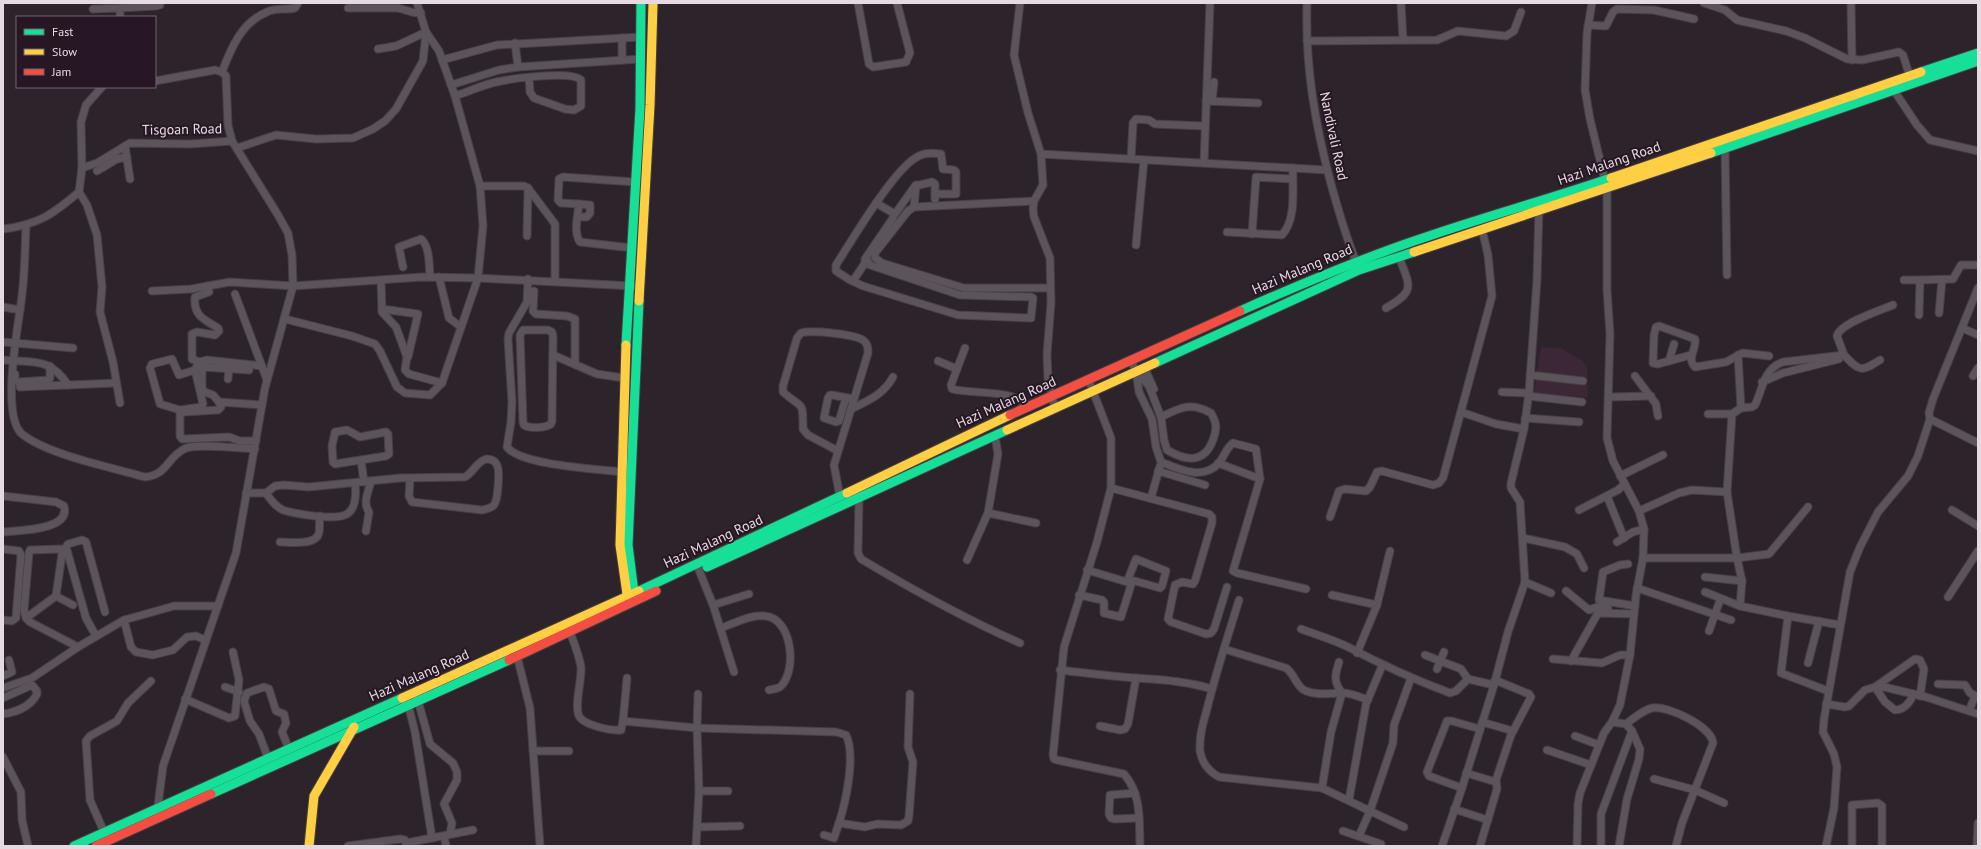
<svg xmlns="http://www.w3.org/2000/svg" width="1981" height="849" viewBox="0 0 1981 849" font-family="'PT Sans',sans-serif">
<rect width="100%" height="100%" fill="#2d242b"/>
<polygon fill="#3b2736" points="1541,347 1560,348 1583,361 1587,368 1588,397 1534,393"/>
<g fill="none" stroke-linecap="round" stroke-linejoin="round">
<g stroke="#473f44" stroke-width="9">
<g id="street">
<polyline points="858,3 869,64 873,67 906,62 910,53 897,3"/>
<polyline points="1020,3 1014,55 1028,113 1041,154 1043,185 1034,201 1033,209 1034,217 1050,258 1051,303 1047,354 1048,379 1055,409"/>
<path d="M1307 3C1305 66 1315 124 1331 184 1339 212 1346 239 1358 266"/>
<polyline points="1401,3 1403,40"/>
<polyline points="1704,3 1725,10 1737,20 1786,31 1805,38 1847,59 1862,60 1899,52 1903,55 1910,77"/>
<polyline points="1851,3 1852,60"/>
<path d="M348 8H397C406 9 411 14 421 13"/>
<polyline points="93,9 120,8"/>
<polyline points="120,17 120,8 156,6 160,5 160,3"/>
<polyline points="1588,25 1606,26 1613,12 1617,9 1654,10 1694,19"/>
<polyline points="622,38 622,60"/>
<polyline points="1307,41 1437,40 1458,31 1506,36 1514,31 1521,12"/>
<polyline points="515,43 518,67"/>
<polyline points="378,49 396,46 426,32"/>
<polyline points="442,60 497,45 641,37"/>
<path d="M222 72C231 48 242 22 267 12 275 8 286 10 295 8L298 3"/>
<polyline points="155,81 215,70 222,72 226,76 228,125 232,141 278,215 288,233 292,255 293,286 422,277 478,278 483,226 480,186 455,96 439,51 426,32"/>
<polyline points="451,85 499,70 518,67 640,59"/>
<polyline points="1891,86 1917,125 1930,140 1978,151"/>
<path d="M455 96C468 92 482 85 496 82 510 79 571 70 581 80V106L574 110 565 109 534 98 530 92 529 78"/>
<polyline points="1206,101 1258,103"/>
<polyline points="1212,101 1214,82"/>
<polyline points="125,146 130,179"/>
<polyline points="237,148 276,135 316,139 353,138 373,129 385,121 396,109 423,61 426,32 417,3"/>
<polyline points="1725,148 1727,275"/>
<polyline points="1041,154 1327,170"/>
<polyline points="1131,159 1133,123 1136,119 1149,120 1155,124 1205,126"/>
<polyline points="1204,163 1210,3"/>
<polyline points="82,168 97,163 130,143 190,144 232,141"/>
<polyline points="97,171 117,159 127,157"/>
<polyline points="480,186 524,186 528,188 555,224 555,280"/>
<polyline points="79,192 87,205 97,235 102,287 100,312 113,362 120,403"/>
<polyline points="1034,201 914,207 908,211 875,253 875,258 882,263 964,288 1050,288"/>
<polyline points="876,203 895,214 915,186 932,182 935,184 935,199"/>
<polyline points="914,207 916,185"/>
<polyline points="578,217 587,217 590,213 590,205 579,204"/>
<path d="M893 218 865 259V263L867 264 960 295 1031 297 1033 298 1031 318 958 315 863 286 850 280 836 271V265C852 240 894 169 917 157 923 153 934 153 941 154L943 169 954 170 956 172V194H935"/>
<path d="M26 225C25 248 25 272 22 295 19 323 0 415 22 434 48 455 111 467 145 477 167 475 167 458 184 449 195 443 240 448 255 449"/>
<path d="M3 229C38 225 53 214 79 192L82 168 81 122 86 105 102 87"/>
<path d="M1227 232 1282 235C1297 219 1292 188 1293 168"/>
<polyline points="1252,234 1256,177 1292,179"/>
<polyline points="527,236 528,188"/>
<polyline points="1136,245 1144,160"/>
<path d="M632 248 580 242C573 232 578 215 579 204L561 203 558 200 559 179 563 177 635 182"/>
<path d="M403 267 399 247 421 239C430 246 429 266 430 277"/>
<polyline points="439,277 449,318 461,327"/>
<path d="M528 279 527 302 509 333 508 339 512 402 511 422 507 447C520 465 597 469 621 472"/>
<polyline points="381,280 382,312 396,327 407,357 405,370 409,374 442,383"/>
<polyline points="1904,280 1920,280"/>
<polyline points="853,281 865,263 868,261"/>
<path d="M208 286 209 292 195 297C193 316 205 320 218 328L219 331 215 335 197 332 192 334V359L199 362 207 360 262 366"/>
<polyline points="1978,288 1933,399 1929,413 1930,419 1978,443"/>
<polyline points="152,291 191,289 230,282 293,286 265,388 236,553 163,766 157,813"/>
<polyline points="534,291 533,311 536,314 567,316 575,319 575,364"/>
<polyline points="235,294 267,380"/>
<polyline points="3,307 20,310"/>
<path d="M1386 308C1416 291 1410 286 1399 257"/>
<polyline points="382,309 418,314 408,357"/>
<polyline points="1939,313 1942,280"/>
<polyline points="1919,315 1920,280 1953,279 1961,265 1978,265"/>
<polyline points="285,319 352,336 375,344 380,351 397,387 405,393 430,395 442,383 478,278 633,286"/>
<polyline points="1962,328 1978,335"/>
<path d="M523 330H548L552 332 553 336 552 421 551 424C545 428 530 429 524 425L523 422 520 335Z"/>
<polyline points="3,342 73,348"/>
<path d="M965 348 951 385 952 389C976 395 1010 388 1029 407"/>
<polyline points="553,355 597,374 624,378"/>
<path d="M1691 355 1658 364 1653 363 1654 335 1656 327 1659 326 1695 339C1697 349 1686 358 1695 367L1726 362 1737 356"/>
<path d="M1844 355 1837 336C1840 323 1881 310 1893 305"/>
<path d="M3 360C33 363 50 357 68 385"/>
<polyline points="938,361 957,369"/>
<path d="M1131 361 1136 371 1149 386 1161 417 1164 440 1167 450C1186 461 1204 464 1213 440 1217 429 1217 423 1211 413 1191 402 1181 407 1161 417"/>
<polyline points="1669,361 1674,344"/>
<polyline points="1144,367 1154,389"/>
<polyline points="195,370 179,375 172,359 152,364 150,368 160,404 180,410 201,407 203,404 195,370 199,362"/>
<path d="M1136 371 1139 392 1152 419 1156 447 1161 462C1179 469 1203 481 1219 463 1224 457 1226 448 1233 443L1256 449 1260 479 1233 571 1237 573 1306 589"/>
<polyline points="15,374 15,380 18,382 49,380 50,378 50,366"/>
<polyline points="1530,375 1583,381"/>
<polyline points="1635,376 1656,404 1658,416"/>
<polyline points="1973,376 1978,368"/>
<polyline points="228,379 229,369"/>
<path d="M1089 381 1111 438V488L1097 542 1064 647 1053 755 1054 759 1057 760 1124 774C1142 795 1139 820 1140 846"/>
<polyline points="1762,382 1783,373 1839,359"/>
<polyline points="20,387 116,383"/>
<polyline points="1502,392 1529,393"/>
<polyline points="1528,396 1582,402"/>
<polyline points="1609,397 1651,396"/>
<polyline points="846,398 839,421 836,422 824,418 828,398 830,395 832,395 854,399"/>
<polyline points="219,402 213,395 205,392 202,389 202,367 249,370"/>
<polyline points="1741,408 1738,355 1743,353 1769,356"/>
<path d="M851 409C868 401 884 394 893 377"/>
<polyline points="1461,412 1496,424 1524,429"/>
<polyline points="1708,414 1732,414 1727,492"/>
<path d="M1732 414 1741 408 1752 407 1755 405C1763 389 1763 369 1783 362L1844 355C1860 372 1861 372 1880 360"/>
<polyline points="1525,418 1579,422"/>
<polygon points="347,430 360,437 386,432 388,434 389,454 386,456 335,464 333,462 332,446 335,432"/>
<polyline points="256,441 240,441 229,437 182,439 180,436 180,414 184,412 218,410 221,407 219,402 262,405"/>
<path d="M838 451 808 435 803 429C803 399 803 410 783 392V386L797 338 801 333C811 330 857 334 864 341 868 344 868 348 868 353L834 465 840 497"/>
<polyline points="361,460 364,482"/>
<polyline points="1218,463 1260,479"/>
<polyline points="1158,471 1205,485"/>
<polyline points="1620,476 1663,455"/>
<polyline points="1111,488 1209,514 1212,517 1212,523 1195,581 1193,584 1182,582 1175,585 1168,619 1171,622 1206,634 1211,633 1214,629 1227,587"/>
<path d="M246 493H266L275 486 284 485 309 487 400 478 465 477C474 472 476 462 486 459 490 459 495 460 497 465 500 471 498 500 494 505 492 508 486 509 482 510L412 502 409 496 410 479"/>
<path d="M266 493C270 499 276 507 283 510 295 514 336 521 347 514 357 508 356 492 355 483"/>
<path d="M856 495 859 499 858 553 861 559C913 590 965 619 1020 643"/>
<path d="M3 496 56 502 64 506C71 531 18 530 3 532"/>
<polyline points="1607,496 1624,538"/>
<polyline points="1151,498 1160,466"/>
<polyline points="1579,510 1618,490 1625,484"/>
<polyline points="1952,510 1978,526"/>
<polyline points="1639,511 1679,493 1692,490 1727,492 1737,558 1769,554 1808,507"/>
<polyline points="988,513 1036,523"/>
<polyline points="1330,517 1339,491 1345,489 1366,491 1370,487 1377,472 1382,471 1433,485 1439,483 1443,478 1492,296 1488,255 1482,229"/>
<path d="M366 531 369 512C362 502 369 491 371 481"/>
<polyline points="1523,538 1565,547 1577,554 1584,568"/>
<path d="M280 542C290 542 316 546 319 533 320 527 319 521 320 516"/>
<polyline points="1617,542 1633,532 1644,529"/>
<polyline points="3,549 19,551 21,555 16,618 12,621 3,620"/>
<polyline points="1643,558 1737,558 1742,581 1740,606 1788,616 1840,625"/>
<polyline points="967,560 988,513 998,454 995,436"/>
<polyline points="1628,564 1620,565 1603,572 1599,600 1635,606"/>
<polyline points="697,565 713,605 734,672"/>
<polyline points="1087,570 1127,582 1135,581 1160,588 1162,586 1166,571 1136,559 1127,582"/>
<polyline points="1705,577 1742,581"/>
<polyline points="1525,582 1551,593"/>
<polyline points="1637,588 1731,620"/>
<polyline points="1566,591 1589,610 1597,607 1608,608"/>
<polyline points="1705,592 1740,606"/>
<polyline points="1079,595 1102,600 1104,602 1104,613 1121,617 1132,582"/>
<polyline points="1332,595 1377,605"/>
<polyline points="56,596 73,605"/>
<polyline points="1948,597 1978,551"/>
<path d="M1239 600C1228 636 1216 672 1207 709 1203 723 1199 737 1200 751 1202 763 1208 771 1219 777L1322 788 1331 732 1342 693"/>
<polyline points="713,605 749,594"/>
<polyline points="1788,616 1781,673 1828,691"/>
<polyline points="26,618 56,596 62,554 61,549 30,550 29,553 24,610 26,618 30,622 78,647"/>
<polyline points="124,620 131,647 136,652 153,655 173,650 187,637 196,636 205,640"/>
<path d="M721 628C733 624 751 614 765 616 792 618 798 671 780 687 777 689 773 689 769 690"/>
<path d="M1301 629C1317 635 1335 640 1350 648 1384 666 1413 679 1450 693L1456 691 1468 679 1494 685"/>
<polyline points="1709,631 1719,603"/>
<path d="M570 632C574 643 579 655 581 667 582 680 574 705 579 716 583 725 611 731 621 730L623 721 627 678"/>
<polyline points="96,636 86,618 66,547 68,544 82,540 86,542 105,612"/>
<path d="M1224 649 1286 668C1295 674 1296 687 1306 691 1318 696 1329 693 1341 693 1349 692 1360 697 1368 700"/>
<polyline points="516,652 530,708 540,846"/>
<polyline points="1357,653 1377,605 1390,551"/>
<polyline points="1425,655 1461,669 1468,679"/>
<polyline points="1553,659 1602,663 1620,655 1630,655"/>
<polyline points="1571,661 1598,613 1634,614"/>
<path d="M1339 662C1335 675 1333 681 1342 693"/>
<polyline points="1808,663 1819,621"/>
<polyline points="1437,669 1444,652"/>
<path d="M1060 670C1085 673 1110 676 1135 678 1162 680 1186 681 1212 689"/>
<polyline points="3,676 12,672 9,660"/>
<polyline points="1938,684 1965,685 1970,693 1978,697"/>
<polyline points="225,687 239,692"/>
<polyline points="3,688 32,678 78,647 124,620 174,606 218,606"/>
<path d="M1913 694C1911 702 1904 710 1895 710L1885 702 1875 687 1915 659 1920 660 1924 669 1920 696"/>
<polyline points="417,697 430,744 453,763 457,772 457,780 444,804 452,823 450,834"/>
<path d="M3 698 32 685 37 691V694C30 707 17 712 3 714"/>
<polyline points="185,699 229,718 235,716 239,680 233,652"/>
<polyline points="408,704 415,732 432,838"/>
<polyline points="1826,704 1845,707 1849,706 1865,690 1875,687 1884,687 1926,697 1978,714"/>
<polyline points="1969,711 1975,696"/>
<path d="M623 721 697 728 836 732 846 735C856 755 846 801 839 823L865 827 877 824 901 825 908 821 909 816 913 762 908 747 910 694"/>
<polyline points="1482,722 1513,731"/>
<path d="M1612 722 1626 724C1634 718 1643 710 1652 708 1668 705 1712 727 1713 743L1682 823 1676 846"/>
<polyline points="1100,726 1120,730 1125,729 1128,724 1136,678"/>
<polyline points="1575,736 1599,745"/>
<polyline points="1547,750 1591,765"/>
<polyline points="533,751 569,751"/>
<polyline points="3,757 21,792 22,820 28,846"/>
<polyline points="268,758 259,734 250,721 244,701 247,693 264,687 269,689 276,711 284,714 286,723 282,732 289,749"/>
<polyline points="1466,773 1496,782"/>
<polyline points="1654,779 1695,790 1724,803"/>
<polyline points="1322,788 1370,811 1393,743 1394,725 1411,678"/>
<polyline points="1462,788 1429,776 1427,772 1447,721 1452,721 1480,729"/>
<polyline points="699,791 728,791"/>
<polyline points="1135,793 1110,795 1109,814 1111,818 1114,819 1139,818"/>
<polyline points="1349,800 1366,704 1382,666"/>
<polyline points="1454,809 1488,820"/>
<polyline points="698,827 740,826"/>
<polyline points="1343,831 1381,844"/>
<polyline points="104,832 90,800 86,741 90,736 117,721 128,703 151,681"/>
<polyline points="824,835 834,838 839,823"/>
<polyline points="444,836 446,846"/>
<polyline points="1359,836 1370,811 1404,827"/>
<polyline points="406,843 473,830"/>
<polyline points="348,846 400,839 405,840 407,846"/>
<polyline points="696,846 699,791 697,728 698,694"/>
<polyline points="1442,846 1462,788 1494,685 1508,632 1525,582 1520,502 1511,488 1511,483 1524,429 1529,393 1537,280 1539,207"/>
<polyline points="1480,846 1497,789 1496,780 1511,735 1531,697 1529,694 1495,680"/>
<polyline points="1577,846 1578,804 1580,793 1604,733 1612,722 1620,705 1630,655 1636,595 1643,558 1644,529 1639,511 1613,461 1607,438 1610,334 1607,290 1607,189 1590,119 1585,90 1587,33 1592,3"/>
<polyline points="1601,846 1601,814 1632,731 1626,724"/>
<polyline points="1619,846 1627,799 1639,759 1640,749 1632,731"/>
<polyline points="1826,846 1834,808 1837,767 1834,754 1823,732 1824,719 1850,572 1860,547 1878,512 1908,476 1918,456 1930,419"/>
<polyline points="1852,846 1852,805 1878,803 1882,806 1882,846"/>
<polyline points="1977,846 1978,823"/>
</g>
</g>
<g stroke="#473f44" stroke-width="11">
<g id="fast">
<polyline points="1921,72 1978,53"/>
<polyline points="1711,153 1978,61"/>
<path d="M1240 311C1301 284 1362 258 1426 237 1487 216 1550 199 1611 178"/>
<polyline points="626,345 640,109 641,3"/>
<polyline points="1155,363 1359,270 1414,252"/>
<polyline points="707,567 1007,430"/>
<polyline points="639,591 847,493"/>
<polyline points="635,600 628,545 639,301"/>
<polyline points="211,794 509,660"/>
<polyline points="74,846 402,698"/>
</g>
</g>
<g stroke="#473f44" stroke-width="11">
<g id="slow">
<polyline points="1611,178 1921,72"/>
<polyline points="1414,252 1711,153"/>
<polyline points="639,301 650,105 653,3"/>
<polyline points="626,345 620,545 628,601"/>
<polyline points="1007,430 1155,363"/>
<polyline points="847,493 1010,415"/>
<polyline points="402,698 639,591"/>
<polyline points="309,846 314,796 354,727"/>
</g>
</g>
<g stroke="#473f44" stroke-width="11">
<g id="jam">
<polyline points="1010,415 1240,311"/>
<polyline points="509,660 656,591"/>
<polyline points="96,846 211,794"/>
</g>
</g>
<use href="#street" stroke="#5b545a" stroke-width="7"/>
<use href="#fast" stroke="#16e098" stroke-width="9"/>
<use href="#slow" stroke="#ffcf43" stroke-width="9"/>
<use href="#jam" stroke="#f24e42" stroke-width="9"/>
</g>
<g text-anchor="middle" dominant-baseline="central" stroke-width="4" stroke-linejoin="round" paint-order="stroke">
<g font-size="14" fill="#e5dae2" stroke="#271623">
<text transform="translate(182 129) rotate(-1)">Tisgoan Road</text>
<text transform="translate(1334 136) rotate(78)">Nandivali Road</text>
<text transform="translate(1609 163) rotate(-19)">Hazi Malang Road</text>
<text transform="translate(1302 269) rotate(-23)">Hazi Malang Road</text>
<text transform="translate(1006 402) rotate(-24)">Hazi Malang Road</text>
<text transform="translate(713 541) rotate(-25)">Hazi Malang Road</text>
<text transform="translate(419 675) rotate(-24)">Hazi Malang Road</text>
</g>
</g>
<rect width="1981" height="849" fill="none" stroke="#e5dae2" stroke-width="8"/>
<rect x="16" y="16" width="140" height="72" fill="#271623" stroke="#73646f"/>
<rect x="24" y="29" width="20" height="6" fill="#16e098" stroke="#73646f"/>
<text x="52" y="36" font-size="12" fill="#e5dae2">Fast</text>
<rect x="24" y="49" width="20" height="6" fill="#ffcf43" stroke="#73646f"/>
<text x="52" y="56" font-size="12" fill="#e5dae2">Slow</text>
<rect x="24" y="69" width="20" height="6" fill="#f24e42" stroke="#73646f"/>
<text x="52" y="76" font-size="12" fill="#e5dae2">Jam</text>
</svg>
